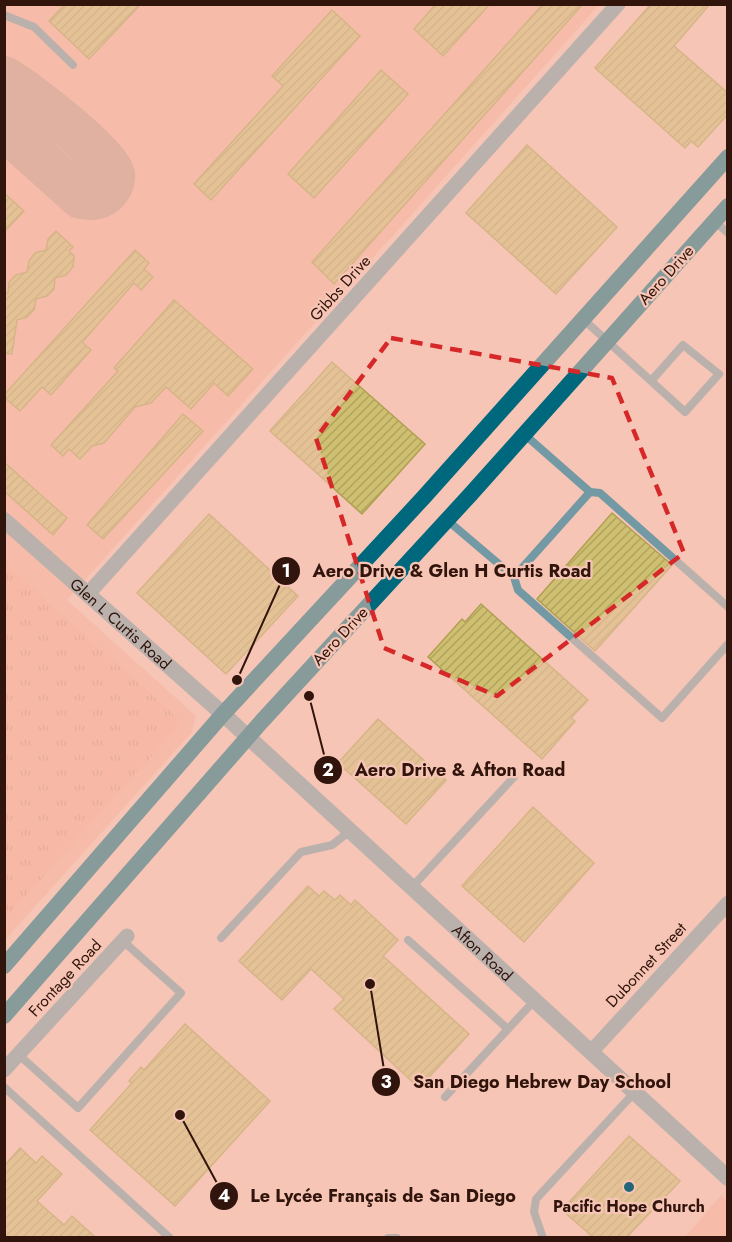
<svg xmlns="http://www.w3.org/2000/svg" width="732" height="1242" viewBox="0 0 732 1242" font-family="Jost,sans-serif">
<defs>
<pattern id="grass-tufts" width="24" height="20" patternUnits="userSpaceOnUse" patternTransform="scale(1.5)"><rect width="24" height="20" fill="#f8ab94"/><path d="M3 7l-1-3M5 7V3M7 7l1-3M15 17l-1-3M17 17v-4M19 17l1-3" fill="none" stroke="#d5927e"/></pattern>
<pattern id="building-hatch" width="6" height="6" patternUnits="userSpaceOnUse" patternTransform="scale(1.5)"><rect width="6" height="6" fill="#cfbf70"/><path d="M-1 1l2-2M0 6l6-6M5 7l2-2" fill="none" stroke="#b2a360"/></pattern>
</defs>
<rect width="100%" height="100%" fill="#f6c5b5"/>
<g fill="#f9b29c">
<polygon points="5,5 599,5 67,600 196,716 192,732 5,940"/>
<polygon points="721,1195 727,1201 727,1237 685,1237"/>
</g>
<polygon fill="url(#grass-tufts)" points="5,563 181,721 180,725 5,919"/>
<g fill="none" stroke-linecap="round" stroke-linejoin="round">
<path stroke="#c69a8b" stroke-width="44" d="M4 78C25 90 108 154 113 174 114 180 111 187 107 191 100 199 91 199 81 197L4 128"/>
</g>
<g fill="url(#building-hatch)" stroke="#b0a051" stroke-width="1.5">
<polygon points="65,4 141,4 89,59 49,21"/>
<polygon points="436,4 490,4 443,56 414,29"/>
<polygon points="543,4 583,4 334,284 312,262"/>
<polygon points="651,4 710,4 674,46 728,93 728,114 698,147 691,141 685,148 595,68"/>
<polygon points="332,10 360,36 211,200 194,184 283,86 272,76"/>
<polygon points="381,70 408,94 314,198 288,174"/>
<polygon points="527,145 617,227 556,294 466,213"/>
<polygon points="4,193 24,211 4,232"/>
<polygon points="56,231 73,247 69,251 74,256 73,267 66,275 55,278 54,289 47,296 36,299 34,310 27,317 17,320 12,354 4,353 4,294 8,293 9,282 16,275 27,272 29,261 35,253 46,250 48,239"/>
<polygon points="135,250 149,263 144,269 153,277 141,290 134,283 85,339 82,342 91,350 51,395 42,387 20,411 4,397 4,395"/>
<polygon points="174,300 253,369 228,396 214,383 191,409 166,387 151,403 135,407 104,443 92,446 80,459 69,449 63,456 51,445 118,371 114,368"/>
<polygon points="332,362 425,444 362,514 270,431"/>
<polygon points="183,414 203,431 103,539 87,525"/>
<polygon points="4,462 67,518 53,535 4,491"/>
<polygon points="612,513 672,565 595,651 537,599"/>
<polygon points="209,514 298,596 226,674 137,593"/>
<polygon points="481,604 588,700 571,718 575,721 542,759 428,657 462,619 465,622"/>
<polygon points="378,719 446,780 406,824 338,763"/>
<polygon points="533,807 594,863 524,942 462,886"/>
<polygon points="308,886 319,896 324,891 335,900 340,895 351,905 355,900 398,940 383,956 469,1034 419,1088 334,1009 344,999 311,969 282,1000 239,961"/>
<polygon points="185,1024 270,1101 175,1206 90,1130 132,1083 129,1081 141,1067 144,1070"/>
<polygon points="629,1136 680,1181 626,1238 594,1238 562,1210"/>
<polygon points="20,1148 36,1163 42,1156 62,1174 37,1201 64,1225 72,1216 96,1238 4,1238 4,1166"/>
</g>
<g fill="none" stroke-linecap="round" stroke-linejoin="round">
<g stroke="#7299a4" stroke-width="8">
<polyline points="4,15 34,27 73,65"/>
<polyline points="714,221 728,233"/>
<polyline points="583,319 685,412 719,374 683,345 651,381"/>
<polyline points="590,492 600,493 728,607"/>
<polyline points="447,520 514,577 590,492 524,434"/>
<polyline points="514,577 518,590 662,718 728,644"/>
<polyline points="412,887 514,777"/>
<polyline points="221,938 301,852 332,845 350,831"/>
<polyline points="408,940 508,1029"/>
<polyline points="19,1055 78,1108 181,993 123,941"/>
<polyline points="4,1087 170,1238"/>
<polyline points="445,1097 534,1001"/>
<polyline points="388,1238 397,1238"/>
<polyline points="543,1238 534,1212 536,1199 634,1093"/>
</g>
<g stroke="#7299a4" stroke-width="15">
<polyline points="88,594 618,4"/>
<polyline points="591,1052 728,903"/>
<polyline points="4,1070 127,936"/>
</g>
<path stroke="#7299a4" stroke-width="16" id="s1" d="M4 520 223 714 728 1178"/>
<g stroke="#00687d" stroke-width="16">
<polyline points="4,966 223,714 424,497 728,157"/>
<polyline points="4,1016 262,721 470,495 728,206"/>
</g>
</g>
<path d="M0 0H732V1242H0ZM391 338 612 378 684 553 497 696 384 648 316 438Z" fill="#f6c5b5" fill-opacity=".55" fill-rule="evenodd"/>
<path fill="none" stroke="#d62828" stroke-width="4.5" stroke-dasharray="12 8" stroke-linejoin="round" d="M391 338 612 378 684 553 497 696 384 648 316 438Z"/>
<circle fill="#267" stroke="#f6c5b5" stroke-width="2" cx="629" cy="1187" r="6"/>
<g text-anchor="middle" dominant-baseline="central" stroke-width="4.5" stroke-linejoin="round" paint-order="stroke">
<g font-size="16" fill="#31140b" stroke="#f6c5b5">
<text transform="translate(666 275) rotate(-48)">Aero Drive</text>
<text transform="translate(340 288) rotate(-48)">Gibbs Drive</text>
<text stroke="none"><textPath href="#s1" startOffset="156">Glen L Curtis Road</textPath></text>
<text transform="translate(340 636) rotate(-47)">Aero Drive</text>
<text stroke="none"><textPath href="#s1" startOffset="645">Afton Road</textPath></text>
<text transform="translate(646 965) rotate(-47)">Dubonnet Street</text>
<text transform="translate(65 978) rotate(-47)">Frontage Road</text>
</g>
<g font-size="16" font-weight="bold" fill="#31140b" stroke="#f6c5b5">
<text x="629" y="1206">Pacific Hope Church</text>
</g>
</g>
<path fill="none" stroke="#31140b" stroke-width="2" d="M237 680L286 571M309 696L328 770M370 984L386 1082M180 1115L224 1196"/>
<g fill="#31140b" stroke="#f6c5b5" stroke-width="2">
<circle cx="237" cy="680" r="6"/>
<circle cx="309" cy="696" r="6"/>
<circle cx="370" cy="984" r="6"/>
<circle cx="180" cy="1115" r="6"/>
<circle cx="286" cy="571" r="15"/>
<circle cx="328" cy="770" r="15"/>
<circle cx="386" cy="1082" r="15"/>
<circle cx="224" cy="1196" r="15"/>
</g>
<g font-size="18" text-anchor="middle" font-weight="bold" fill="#fff">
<text x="286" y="577">1</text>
<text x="328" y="776">2</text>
<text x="386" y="1088">3</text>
<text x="224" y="1202">4</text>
</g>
<g font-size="18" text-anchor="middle" font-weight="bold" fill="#31140b" stroke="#f6c5b5" stroke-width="4.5" stroke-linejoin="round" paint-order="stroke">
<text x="452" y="577">Aero Drive &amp; Glen H Curtis Road</text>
<text x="460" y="776">Aero Drive &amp; Afton Road</text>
<text x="542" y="1088">San Diego Hebrew Day School</text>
<text x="383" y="1202">Le Lycée Français de San Diego</text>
</g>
<rect width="732" height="1242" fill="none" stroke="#31140b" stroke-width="12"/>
</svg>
